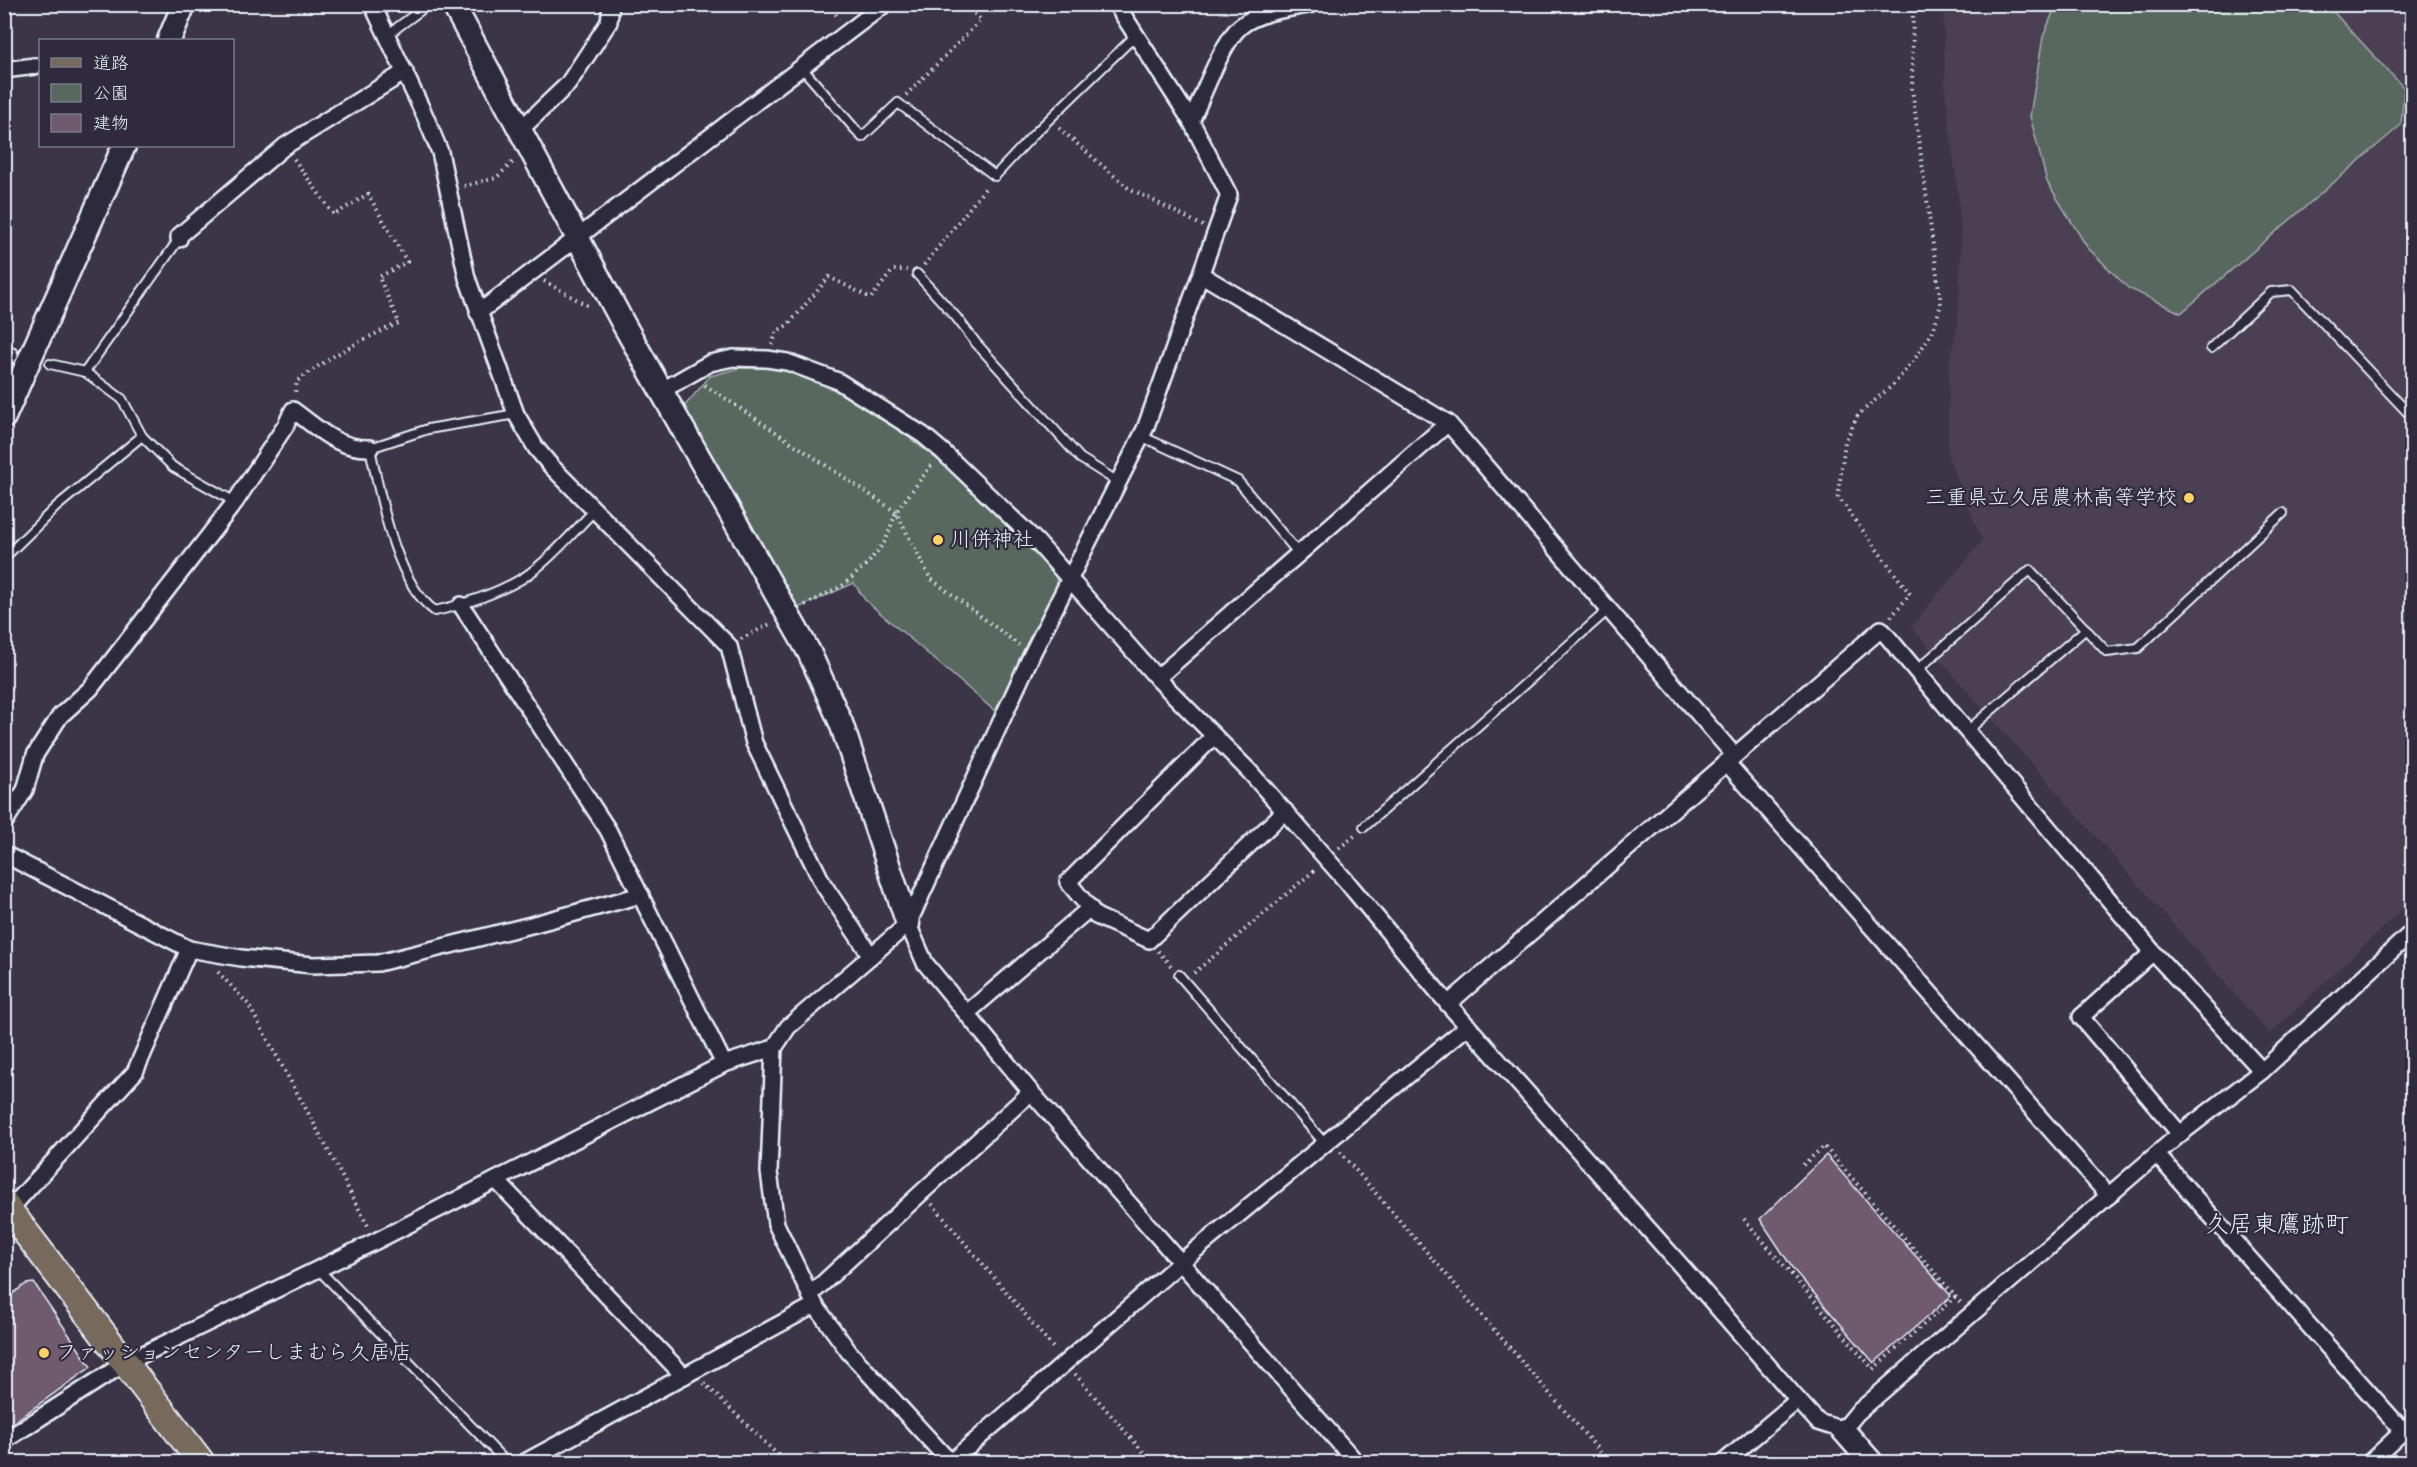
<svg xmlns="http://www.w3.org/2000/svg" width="2417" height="1467" viewBox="0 0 2417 1467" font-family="Mynerve,'Klee One',sans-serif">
<rect width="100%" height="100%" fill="#3c3447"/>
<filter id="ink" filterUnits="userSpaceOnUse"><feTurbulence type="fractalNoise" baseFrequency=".0167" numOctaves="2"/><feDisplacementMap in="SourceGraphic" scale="12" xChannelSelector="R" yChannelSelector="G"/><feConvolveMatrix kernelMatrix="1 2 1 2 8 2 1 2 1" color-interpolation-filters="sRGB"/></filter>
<g filter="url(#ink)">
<polygon fill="#4c3f52" points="1943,5 2412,5 2412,900 2270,1034 1911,627 1982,541 1948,456 1949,364 1958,323 1961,248 1959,204 1945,89"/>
<g fill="#59685f" stroke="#a0acac" stroke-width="1.5">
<polygon points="2056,5 2327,5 2404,88 2401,125 2181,313 2128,288 2087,247 2047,182 2030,116 2043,37"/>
<polygon points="740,368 778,368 825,383 893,425 952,471 1056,575 1057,586 996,712 865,600 854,583 798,608 682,409 710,376"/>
</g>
<g fill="#705a6d" stroke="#e8f1f8" stroke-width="1.5">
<polygon points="1826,1155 1951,1296 1874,1363 1793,1269 1760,1219"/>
<polygon points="34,1283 91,1367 4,1429 4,1300 26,1284"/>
</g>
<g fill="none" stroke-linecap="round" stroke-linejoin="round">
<g stroke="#e8f1f8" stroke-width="12">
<g id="lane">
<polyline points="387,35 429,4"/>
<polyline points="802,68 862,137 898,103 995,176 1035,133 1135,36"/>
<polyline points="917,274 956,317 976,343 1080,458 1118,482"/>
<polyline points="2211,348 2271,292 2292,290 2412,417"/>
<polyline points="50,364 85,372 122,399 142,436 173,467 235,502"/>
<polyline points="85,372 179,239"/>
<path d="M516 414 428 429 370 448C380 494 395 583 435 611 463 605 498 593 523 578 550 560 572 533 595 510"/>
<polyline points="1141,436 1238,481 1299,554"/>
<polyline points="4,558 56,507 142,436"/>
<polyline points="1916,671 2030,570 2107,652 2138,648 2283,513"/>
<polyline points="1967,731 2086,629"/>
<polyline points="1364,827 1608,610"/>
<polyline points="1179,975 1325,1144"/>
<polyline points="318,1269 506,1462"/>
</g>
</g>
<g stroke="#e8f1f8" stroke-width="20">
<g id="street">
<polyline points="372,4 425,116 440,152 467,278 516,414 536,448 551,466 729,646 754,743 823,884 871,956"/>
<polyline points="4,70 35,66"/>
<path d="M1191 121C1202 98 1223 40 1241 26 1259 11 1290 9 1312 4"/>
<polyline points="521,129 568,84 609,22 611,4"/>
<polyline points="179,239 179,236 285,146 405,72"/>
<polyline points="1202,275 1448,423 1734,755"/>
<polyline points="478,313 885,4"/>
<polyline points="4,355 10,355"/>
<polyline points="661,391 710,363 733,358 767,359 787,362 838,381 923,435 942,451 1037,542 1157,678 1249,771 1347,882 1448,1004 1683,1268 1798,1400 1818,1422 1843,1430 1857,1413 2180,1134 2262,1071 2412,932"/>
<polyline points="461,605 608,830 724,1064"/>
<polyline points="1157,678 1448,423"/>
<polyline points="1214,736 1068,882 1096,916 1149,940 1285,811"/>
<polyline points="1726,762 2109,1196"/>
<path d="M4 823 25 790 35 755 60 716 90 689 235 502 286 425 293 410C318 428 337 449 370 448"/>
<polyline points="4,854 189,949 241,958 313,965 378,963 531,925 641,895"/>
<polyline points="908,924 925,963 1031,1092 1356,1462"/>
<polyline points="2153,952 2081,1017 2180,1134"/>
<polyline points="1448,1004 1881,629 2153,952 2262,1071"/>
<polyline points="967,1013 1090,908"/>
<polyline points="2157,1155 2403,1431"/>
<polyline points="496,1180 684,1376"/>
<polyline points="9,1210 135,1072 189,949"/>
<polyline points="810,1295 1031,1092"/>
<polyline points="4,1441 125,1363 376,1241 724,1064 774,1048"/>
<polyline points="525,1462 815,1305"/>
<polyline points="950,1462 849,1352 815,1305 776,1224 769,1172 774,1048 788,1027 908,924 1032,654 1145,429 1229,195 1191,121 1116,4"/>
<polyline points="951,1462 1181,1262 1468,1026"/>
<polyline points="1724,1462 1798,1400"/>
<polyline points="2370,1462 2412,1423"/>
</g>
</g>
<g stroke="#e8f1f8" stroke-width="27">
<g id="secondary">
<polyline points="453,4 624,325 809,652 841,723 908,924"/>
<polyline points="169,40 184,4"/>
<polyline points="4,417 124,146"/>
<polyline points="1843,1430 1871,1462"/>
</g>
</g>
<g stroke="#e8f1f8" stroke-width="30">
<polyline id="primary" points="4,1204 201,1462"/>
</g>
<g stroke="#e8f1f8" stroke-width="4" stroke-dasharray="1.5 4.5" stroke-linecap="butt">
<polyline points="829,4 839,19"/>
<polyline points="906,95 981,20 964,4"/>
<polyline points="1059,128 1127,187 1203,226"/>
<path d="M294 159 334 215 368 194 407 262 379 277 399 323C361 340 332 355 297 381L295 394"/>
<polyline points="464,186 496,178 514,161"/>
<polyline points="924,265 987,186"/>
<polyline points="544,281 590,307"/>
<polyline points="772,345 777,331 789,324 829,277 871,298 893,270 907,270"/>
<polyline points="705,385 896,512 930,578 1019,645"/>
<polyline points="805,605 842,586 869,562 886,540 896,512 933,463"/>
<polyline points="1891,617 1910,594 1838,497 1845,442 1858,415 1894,384 1914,360 1933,331 1941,304 1912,89 1913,4"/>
<polyline points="741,639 772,623"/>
<polyline points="1339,848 1357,834"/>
<polyline points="1158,951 1171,966"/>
<polyline points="218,972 248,1004 310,1116 369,1228"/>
<polyline points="1194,973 1316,869"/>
<polyline points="1340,1152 1609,1462"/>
<polyline points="1803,1165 1824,1146 1961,1303"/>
<polyline points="932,1204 1055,1350"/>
<polyline points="1744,1219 1873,1369 1956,1296"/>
<polyline points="1075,1374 1152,1462"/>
<polyline points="704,1383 785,1462"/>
</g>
<use href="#lane" stroke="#2f2a3d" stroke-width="8"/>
<use href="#street" stroke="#2f2a3d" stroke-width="15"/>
<use href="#secondary" stroke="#2f2a3d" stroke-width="22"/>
<use href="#primary" stroke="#77695c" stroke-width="26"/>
</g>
</g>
<g fill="#ffd166" stroke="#2f2a3d" stroke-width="2">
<circle cx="2189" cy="498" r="6"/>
<circle cx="938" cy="540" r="6"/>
<circle cx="44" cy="1353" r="6"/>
</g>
<g text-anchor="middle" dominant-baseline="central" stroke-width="4.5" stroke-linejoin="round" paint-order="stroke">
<g font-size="21" fill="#e8f1f8" stroke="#2f2a3d" text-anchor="start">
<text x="2177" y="498" text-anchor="end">三重県立久居農林高等学校</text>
<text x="950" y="540">川併神社</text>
<text x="56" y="1353">ファッションセンターしまむら久居店</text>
</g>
<g font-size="24" fill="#e8f1f8" stroke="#2f2a3d">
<text x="2277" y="1225">久居東鷹跡町</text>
</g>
</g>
<rect width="2417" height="1467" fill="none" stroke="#2f2a3d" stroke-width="24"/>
<rect x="12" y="12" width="2393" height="1443" fill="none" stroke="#e8f1f8" stroke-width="2" filter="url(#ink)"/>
<rect x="39" y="39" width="195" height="108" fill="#2f2a3d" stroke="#797a88" stroke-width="1.5"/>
<rect x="51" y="58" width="30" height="9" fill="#77695c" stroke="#797a88" stroke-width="1.5"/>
<text x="93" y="69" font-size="18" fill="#e8f1f8">道路</text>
<rect x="51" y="84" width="30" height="18" fill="#59685f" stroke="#797a88" stroke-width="1.5"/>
<text x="93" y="99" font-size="18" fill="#e8f1f8">公園</text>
<rect x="51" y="114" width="30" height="18" fill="#705a6d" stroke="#797a88" stroke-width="1.5"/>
<text x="93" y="129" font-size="18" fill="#e8f1f8">建物</text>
</svg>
